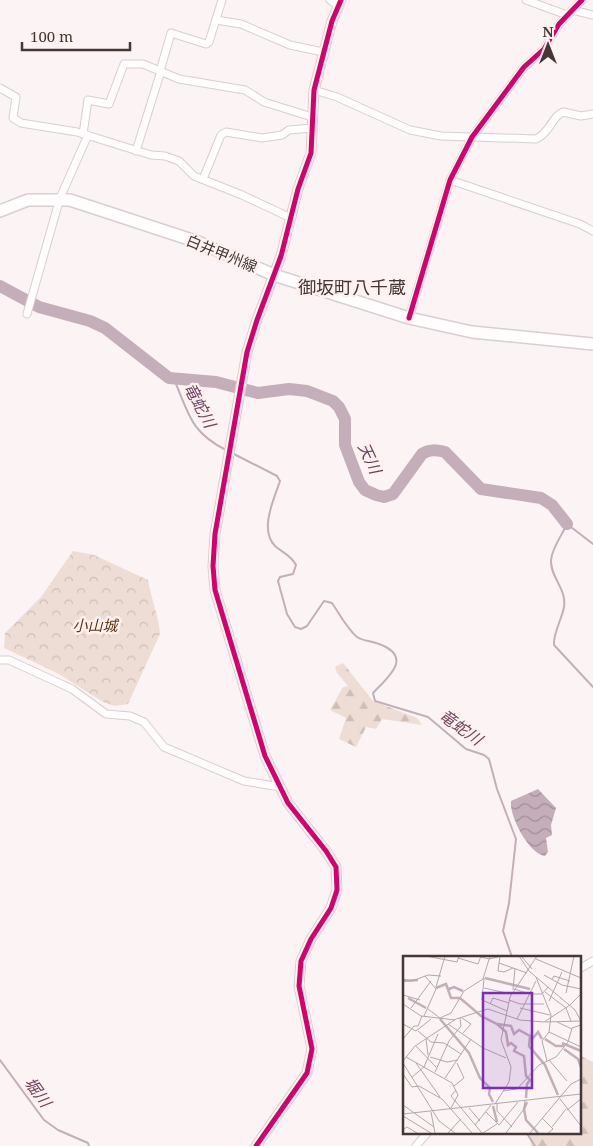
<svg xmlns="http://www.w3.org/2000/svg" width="593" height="1146" viewBox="0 0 593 1146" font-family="'Noto Serif','Noto Sans JP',serif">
<defs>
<pattern id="forest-firs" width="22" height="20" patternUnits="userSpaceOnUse" patternTransform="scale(1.25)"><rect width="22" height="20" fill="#eeddd4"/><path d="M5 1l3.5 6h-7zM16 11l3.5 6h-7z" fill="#cdbeb7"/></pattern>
<pattern id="park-crowns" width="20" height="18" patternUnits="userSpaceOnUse" patternTransform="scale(1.25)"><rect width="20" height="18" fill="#eeddd4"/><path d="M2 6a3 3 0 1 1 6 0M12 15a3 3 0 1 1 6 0" fill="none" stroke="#cdbeb7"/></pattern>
<pattern id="water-waves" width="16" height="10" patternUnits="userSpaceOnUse" patternTransform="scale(1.25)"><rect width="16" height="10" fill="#c4aeba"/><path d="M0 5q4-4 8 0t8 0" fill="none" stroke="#a18e98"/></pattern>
</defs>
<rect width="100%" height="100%" fill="#fcf4f4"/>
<g fill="url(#forest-firs)">
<polygon points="343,663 373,701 417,718 422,725 382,719 376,729 366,727 356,747 339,739 346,718 330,710 343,687 348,686 337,673 335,667"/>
<polygon points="579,1055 593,1062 593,1146 531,1146 529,1132 579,1132"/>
</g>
<path fill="url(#park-crowns)" d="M73 551 94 555 148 580C151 598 159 617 160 634L128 704 115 706 103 702 59 674 4 648 5 633 41 597Z"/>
<path fill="url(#water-waves)" d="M538 789 556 808 551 825 552 835 546 838 548 852 545 856C529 854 509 816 511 801Z"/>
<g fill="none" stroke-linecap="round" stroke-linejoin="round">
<g stroke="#c4aeba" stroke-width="2">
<path d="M173 377C189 413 189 431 226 450"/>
<path d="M232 453 277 476 280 481C274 499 259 530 275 546 283 553 291 555 296 565L293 574 280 577 278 581 287 614 295 627 301 629 307 626 324 601 332 603C339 613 347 629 357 637 363 641 372 641 379 644 414 657 388 677 373 693L375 701 428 717 466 749 484 755 489 759 497 789 516 839 509 903 503 931 512 957"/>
<path d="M593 544 567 524C562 535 552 548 551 560 550 577 567 589 564 607 562 619 553 633 554 645L593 687"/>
<polyline points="0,1060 44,1120 58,1130 88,1143 89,1146"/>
<polyline points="526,1132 535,1146"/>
</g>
<path stroke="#c4aeba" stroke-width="12" d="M0 286 39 307 90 321 105 328 169 378 216 382 258 393 289 389 307 391 333 401 339 407 345 419V445L359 482 365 490 376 495 384 497 393 494 422 454C429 449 436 450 445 452L481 489 541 498 552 505 567 524"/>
<g stroke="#d8cfcf" stroke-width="9">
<g id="minor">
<polyline points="330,0 338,6"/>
<polyline points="526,0 567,15"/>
<polyline points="572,10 593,15"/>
<polyline points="216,20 241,24 290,45 323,52"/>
<polyline points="160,71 171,33 206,44 209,42 222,0"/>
<polyline points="0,88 16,97 13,118 21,123 77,132 151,155 165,156 179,161 194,176 242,195 291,218"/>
<path d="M314 90 337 97 410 130 441 136 536 139C551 132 551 117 563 112L581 116 593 114"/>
<polyline points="83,134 88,100 109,104 124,64 143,64 179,79 245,90 264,102 312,117"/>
<polyline points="136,151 161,71"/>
<polyline points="203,179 221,135 226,132 262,138 282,135 289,130 312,128"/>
<polyline points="450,180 580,224 593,231"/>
<polyline points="27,314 60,198 88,135"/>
<polyline points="409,318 450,180 472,137 524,67 544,49 559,24 582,0"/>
<polyline points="0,660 9,660 72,689 106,714 130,716 144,722 164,747 244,781 280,787"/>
<polyline points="579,969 593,961"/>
<polyline points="416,1146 428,1132"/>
</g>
</g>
<g stroke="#d8cfcf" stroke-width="11">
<polyline id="tertiary" points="256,1146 307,1073 312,1049 299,986 301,961 311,939 331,908 337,890 336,867 326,851 288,803 265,756 215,590 213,566 215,534 247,352 257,320 281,256 298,189 311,153 314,90 332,21 341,0"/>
</g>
<g stroke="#d8cfcf" stroke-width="14">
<polyline id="primary" points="0,211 28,200 70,200 198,242 274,275 409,318 472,332 593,344"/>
</g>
<use href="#minor" stroke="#fffdfd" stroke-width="7"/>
<use href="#tertiary" stroke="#fffdfd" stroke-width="9"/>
<use href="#primary" stroke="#fffdfd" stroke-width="11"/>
<g stroke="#fff1f0" stroke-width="8">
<g id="cycleway">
<polyline points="409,318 450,180 472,137 524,67 544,49 559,24 582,0"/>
<polyline points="256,1146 307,1073 312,1049 299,986 301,961 311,939 331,908 337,890 336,867 326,851 288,803 265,756 215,590 213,566 215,534 247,352 257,320 281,256 298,189 311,153 314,90 332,21 341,0"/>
</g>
</g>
<use href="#cycleway" stroke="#d6006c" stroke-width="5"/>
</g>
<g text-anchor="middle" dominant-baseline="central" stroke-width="5" stroke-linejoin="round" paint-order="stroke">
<g font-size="15" fill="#443736" stroke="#fff1f0">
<text transform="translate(222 253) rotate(22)">白井甲州線</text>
</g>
<g font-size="15" font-style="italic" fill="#5b3514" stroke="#fff1f0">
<text x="95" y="625">小山城</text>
</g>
<g font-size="16" font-style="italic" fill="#6e4360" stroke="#fff1f0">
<text transform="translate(200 405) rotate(62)">竜蛇川</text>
<text transform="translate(370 458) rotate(65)">天川</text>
<text transform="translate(461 727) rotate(36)">竜蛇川</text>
<text transform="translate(38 1092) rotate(54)">堀川</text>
</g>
<g font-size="18" fill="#443736" stroke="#fff1f0">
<text x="352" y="287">御坂町八千蔵</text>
</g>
</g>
<g transform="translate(403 956)">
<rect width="178" height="178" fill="#fcf4f4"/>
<path fill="none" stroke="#c4aeba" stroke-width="2.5" d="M82 22 127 33M0 25 15 24M33 32 43 28 48 42H57L78 60 94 68 108 70 111 78 116 74 127 80M46 33 51 31 60 35M5 42 23 52M37 63 66 97 77 122 87 132 86 138 90 146M94 68 103 76 105 89 108 87 113 91 111 95 121 100 123 120 127 124 124 128 123 142M139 83 135 76 130 82 127 80 126 90 142 109 155 139M142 83 153 90H161M159 87 178 95M161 93 175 103 178 111M124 146 121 153 123 164 135 177M90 150 94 166"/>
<path fill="none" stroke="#b2a8a8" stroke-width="1" d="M23 0 54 6 56 0M116 0 126 15 172 54 178 65M78 1 86 3 98 0M97 1 96 7 124 17M119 1 129 13M55 2 75 8 78 0M133 3 178 22M96 7 95 15 101 16 110 12M141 19 159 29 178 33M133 21 148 59 146 76M81 22 79 44 104 55M0 23 9 25 25 19 38 20M149 23 151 20 167 25M33 31 42 0M81 32 108 38M111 33 127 38M110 34 112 12M142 36 163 52 168 65M163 37 171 0M127 38H139L145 31M0 39 17 44M106 44 117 48H141M146 45 159 16M0 48 18 60 52 64M87 48 90 42 106 47M167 49 178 38M8 52 28 25M117 52 147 59M25 53 37 62M21 60 33 33 22 20M37 62 48 57 61 35 80 23 87 0M59 62 68 68 60 77M114 63 133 25M142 66 178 65M154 66 169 73M0 68 13 75 28 63M45 68 80 92 103 102M15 75 28 86 41 87 58 98M146 76 178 91M0 83 11 70H15L19 60M23 83 25 99M13 90 33 111M3 101 49 127 55 139 48 152M27 101 44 106 55 104M146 104 164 125M0 105 12 90 53 63 85 53 117 64 141 66 167 49M144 105 139 85 146 76M0 107 36 165 52 177M13 107 37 141M32 116 46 85 58 70 57 62M0 118 9 131 16 130 39 143 69 177M9 121 21 111 35 78M42 122 68 83M51 130 61 122 54 107M53 134 48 140 79 177M100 135 114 133 136 109 153 101 165 86 169 72 178 69M157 143 178 170M0 144V163M92 148 106 126 108 111 98 84 107 41 134 0M94 148V155L109 171M0 149 31 171M66 152 77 165M164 154 178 143M28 156 32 177M83 156 96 169 115 146M0 158 178 138M0 160 28 177M139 162 150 173 145 177M72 169 88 149M149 171 163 153M1 173 4 171 14 177M45 177 58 163M80 177 94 168M103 177 121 153 122 144M127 177 168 128 178 123"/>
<path fill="#7b2cbf" fill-opacity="0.15" stroke="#7b2cbf" stroke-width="2.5" d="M80 37H129V132H80Z"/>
<rect width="178" height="178" fill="none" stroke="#443736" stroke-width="2.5"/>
</g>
<g transform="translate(548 45)" stroke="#fff1f0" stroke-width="4" paint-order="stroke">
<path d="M0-4L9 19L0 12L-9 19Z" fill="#443736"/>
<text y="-8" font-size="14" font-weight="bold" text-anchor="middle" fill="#443736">N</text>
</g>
<path d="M22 42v8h108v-8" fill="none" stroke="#443736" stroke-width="2.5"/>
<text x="30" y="42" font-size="15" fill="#443736" stroke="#fff1f0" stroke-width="4" paint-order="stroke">100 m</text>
</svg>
